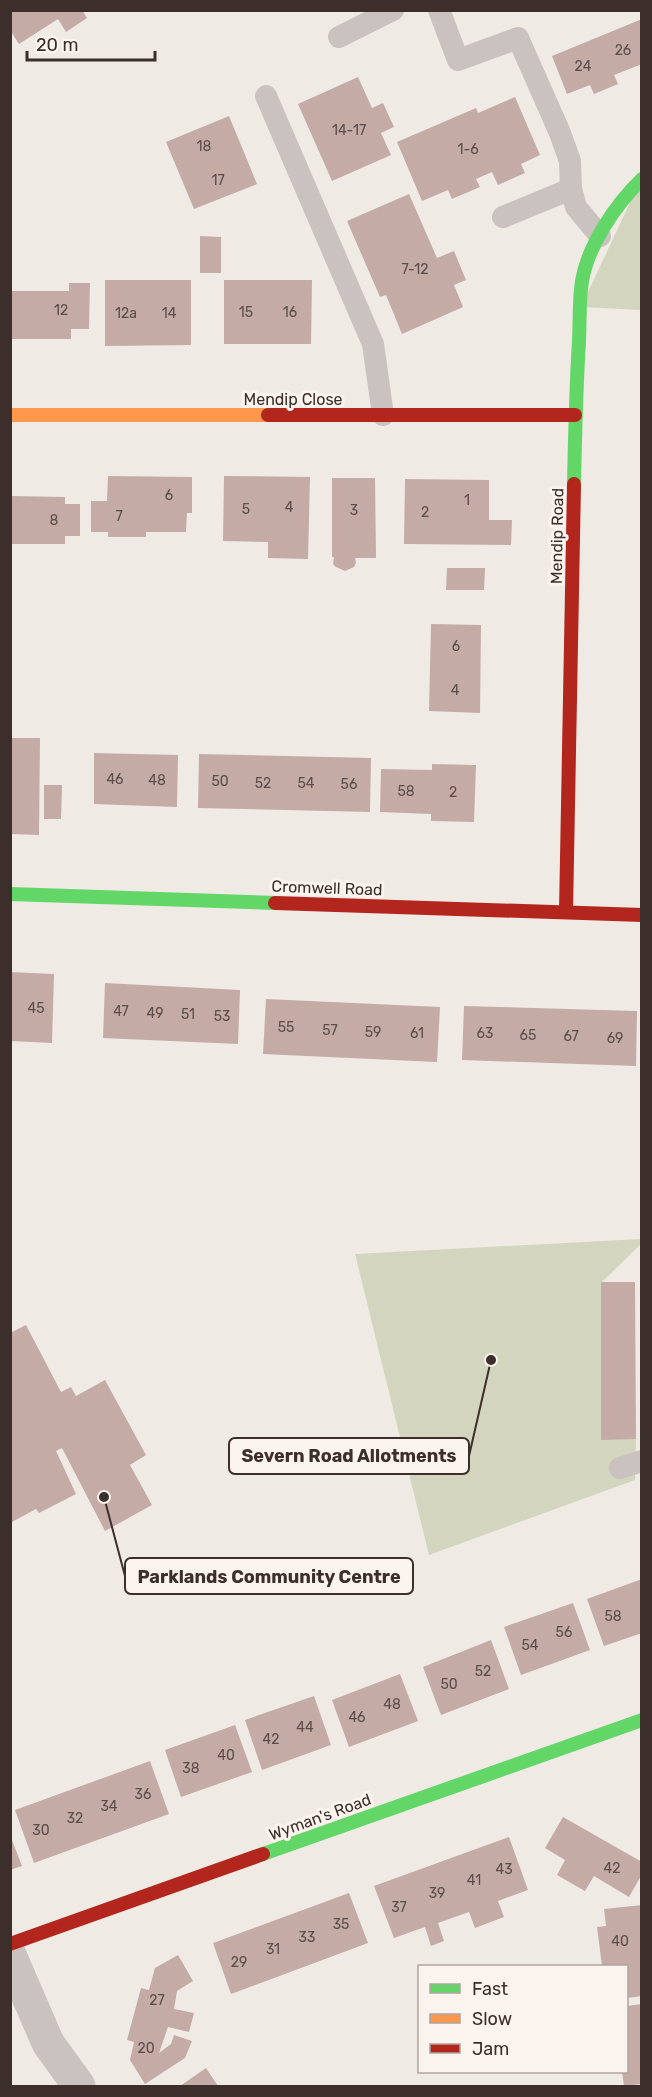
<svg xmlns="http://www.w3.org/2000/svg" width="652" height="2097" viewBox="0 0 652 2097" font-family="Rubik,sans-serif">
<rect width="100%" height="100%" fill="#f0eae5"/>
<g fill="#d4d5bf">
<polygon points="641,179 641,310 581,307"/>
<polygon points="641,1239 641,1244 601,1283 636,1439 635,1480 429,1555 355,1254"/>
</g>
<g fill="#c4aba6">
<polygon points="10,10 82,10 87,18 66,32 58,19 19,44 10,30"/>
<polygon points="642,19 642,64 614,75 618,84 594,94 590,85 567,94 552,56"/>
<polygon points="358,77 372,108 383,103 394,127 381,133 391,155 332,181 298,104"/>
<polygon points="515,97 540,155 521,164 525,173 498,185 492,172 476,179 480,187 452,199 448,190 422,201 397,142 476,108 478,113"/>
<polygon points="229,116 257,184 194,209 166,142"/>
<polygon points="409,194 437,258 454,251 466,280 454,285 463,307 402,334 386,295 380,297 347,221"/>
<polygon points="200,236 221,237 221,273 200,273"/>
<polygon points="105,280 191,280 191,345 105,346"/>
<polygon points="224,280 312,280 311,344 224,344"/>
<polygon points="69,283 90,283 89,329 71,329 71,339 10,339 10,291 69,291"/>
<polygon points="108,476 192,477 192,513 187,513 186,532 146,532 146,537 108,537 108,532 91,532 91,501 107,501"/>
<polygon points="224,476 310,477 308,559 268,558 268,542 223,541"/>
<polygon points="332,478 375,478 376,558 355,558 356,563 354,567 345,571 336,567 333,564 334,557 332,557"/>
<polygon points="405,479 489,480 489,520 512,520 511,545 404,544"/>
<polygon points="10,496 65,497 65,504 80,504 80,536 65,536 65,544 10,544"/>
<polygon points="447,568 485,568 484,590 446,590"/>
<polygon points="431,624 481,625 480,713 429,711"/>
<polygon points="10,738 40,738 39,835 10,834"/>
<polygon points="94,753 178,755 177,807 94,804"/>
<polygon points="199,754 371,758 370,812 198,808"/>
<polygon points="432,764 476,765 474,822 431,821 431,814 380,812 381,769 432,770"/>
<polygon points="44,785 62,785 61,819 44,819"/>
<polygon points="10,972 54,974 52,1043 10,1041"/>
<polygon points="105,983 240,990 238,1044 103,1038"/>
<polygon points="266,999 440,1007 437,1062 263,1054"/>
<polygon points="464,1006 637,1011 636,1066 462,1060"/>
<polygon points="601,1282 635,1282 636,1439 601,1440"/>
<polygon points="26,1325 61,1392 71,1387 76,1396 105,1380 146,1455 130,1465 152,1505 105,1531 62,1448 56,1451 76,1494 39,1513 36,1509 10,1523 10,1333"/>
<polygon points="642,1579 642,1633 604,1646 587,1599"/>
<polygon points="573,1603 590,1650 521,1675 504,1627"/>
<polygon points="491,1640 509,1689 441,1715 423,1667"/>
<polygon points="400,1674 418,1721 349,1747 332,1700"/>
<polygon points="314,1696 331,1745 262,1770 245,1720"/>
<polygon points="235,1725 252,1772 181,1797 165,1750"/>
<polygon points="150,1761 169,1814 34,1863 15,1810"/>
<polygon points="563,1817 642,1862 642,1874 629,1897 594,1876 585,1891 557,1875 565,1860 545,1848"/>
<polygon points="10,1835 22,1866 10,1870"/>
<polygon points="509,1837 528,1890 498,1901 504,1917 475,1928 469,1912 438,1923 444,1941 431,1946 425,1927 394,1938 374,1886"/>
<polygon points="349,1893 368,1943 231,1994 213,1943"/>
<polygon points="642,1905 642,1996 627,1998 627,1966 602,1966 597,1927 606,1926 604,1909"/>
<polygon points="178,1955 193,1981 177,1991 174,2009 194,2013 189,2032 168,2027 159,2053 171,2044 174,2035 192,2041 185,2058 145,2084 130,2060 134,2042 127,2040 141,1988 149,1990 155,1968"/>
<polygon points="642,2004 642,2084 624,2086 622,2072 627,2072 627,2006"/>
<polygon points="206,2068 218,2086 180,2086"/>
</g>
<g fill="none" stroke-linecap="round" stroke-linejoin="round">
<g stroke="#c9c2be" stroke-width="22">
<polyline points="439,10 458,60 518,38 560,133 570,161 571,189 576,207 600,236"/>
<polyline points="339,37 393,10"/>
<polyline points="266,96 373,344 383,415"/>
<polyline points="503,217 571,189"/>
<polyline points="620,1468 642,1461"/>
</g>
<polyline stroke="#c9c2be" stroke-width="33" points="10,1955 48,2043 79,2086"/>
<g stroke="#63d668" stroke-width="14">
<path d="M574 484C575 436 576 388 579 341 580 321 579 300 582 281 588 245 616 204 642 179"/>
<polyline points="10,894 275,903"/>
<polyline points="263,1854 642,1720"/>
</g>
<polyline stroke="#ff974d" stroke-width="14" points="10,415 268,415"/>
<g stroke="#b3261e" stroke-width="14">
<polyline points="268,415 575,415"/>
<polyline points="275,903 642,915"/>
<polyline points="566,912 574,484"/>
<polyline points="10,1944 263,1854"/>
</g>
</g>
<g text-anchor="middle" dominant-baseline="central" stroke-width="6" stroke-linejoin="round" paint-order="stroke">
<g font-size="14" fill="#5d4d4a">
<text x="623" y="50">26</text>
<text x="583" y="66">24</text>
<text x="349" y="130">14-17</text>
<text x="204" y="146">18</text>
<text x="468" y="149">1-6</text>
<text x="218" y="180">17</text>
<text x="415" y="269">7-12</text>
<text x="61" y="310">12</text>
<text x="246" y="312">15</text>
<text x="290" y="312">16</text>
<text x="126" y="313">12a</text>
<text x="169" y="313">14</text>
<text x="169" y="495">6</text>
<text x="467" y="500">1</text>
<text x="289" y="507">4</text>
<text x="246" y="509">5</text>
<text x="354" y="510">3</text>
<text x="425" y="512">2</text>
<text x="119" y="516">7</text>
<text x="54" y="520">8</text>
<text x="456" y="646">6</text>
<text x="455" y="690">4</text>
<text x="115" y="779">46</text>
<text x="157" y="780">48</text>
<text x="220" y="781">50</text>
<text x="263" y="783">52</text>
<text x="306" y="783">54</text>
<text x="349" y="784">56</text>
<text x="406" y="791">58</text>
<text x="453" y="792">2</text>
<text x="36" y="1008">45</text>
<text x="121" y="1011">47</text>
<text x="155" y="1013">49</text>
<text x="188" y="1014">51</text>
<text x="222" y="1016">53</text>
<text x="286" y="1027">55</text>
<text x="330" y="1030">57</text>
<text x="373" y="1032">59</text>
<text x="417" y="1033">61</text>
<text x="485" y="1033">63</text>
<text x="528" y="1035">65</text>
<text x="571" y="1036">67</text>
<text x="615" y="1038">69</text>
<text x="613" y="1616">58</text>
<text x="564" y="1632">56</text>
<text x="530" y="1645">54</text>
<text x="483" y="1671">52</text>
<text x="449" y="1684">50</text>
<text x="392" y="1704">48</text>
<text x="357" y="1717">46</text>
<text x="305" y="1727">44</text>
<text x="271" y="1739">42</text>
<text x="226" y="1755">40</text>
<text x="191" y="1768">38</text>
<text x="143" y="1794">36</text>
<text x="109" y="1806">34</text>
<text x="75" y="1818">32</text>
<text x="41" y="1830">30</text>
<text x="612" y="1868">42</text>
<text x="504" y="1869">43</text>
<text x="474" y="1880">41</text>
<text x="437" y="1893">39</text>
<text x="399" y="1907">37</text>
<text x="341" y="1924">35</text>
<text x="307" y="1937">33</text>
<text x="620" y="1941">40</text>
<text x="273" y="1949">31</text>
<text x="239" y="1962">29</text>
<text x="157" y="2000">27</text>
<text x="146" y="2048">20</text>
</g>
<g font-size="16" fill="#3b2e2b" stroke="#fbf3ee">
<text x="293" y="399">Mendip Close</text>
<text transform="translate(557 536) rotate(-89)">Mendip Road</text>
<text transform="translate(327 888) rotate(2)">Cromwell Road</text>
<text transform="translate(320 1817) rotate(-20)">Wyman's Road</text>
</g>
</g>
<path fill="none" stroke="#3b2e2b" stroke-width="2" d="M491 1360L469 1456M104 1497L125 1576"/>
<g fill="#3b2e2b" stroke="#fbf3ee" stroke-width="2">
<circle cx="491" cy="1360" r="6"/>
<circle cx="104" cy="1497" r="6"/>
</g>
<g fill="#fbf3ee" stroke="#3b2e2b" stroke-width="2">
<rect x="229" y="1438" width="240" height="36" rx="6"/>
<rect x="125" y="1558" width="288" height="36" rx="6"/>
</g>
<g font-size="18" text-anchor="middle" font-weight="bold" fill="#3b2e2b">
<text x="349" y="1462">Severn Road Allotments</text>
<text x="269" y="1583">Parklands Community Centre</text>
</g>
<rect width="652" height="2097" fill="none" stroke="#3b2e2b" stroke-width="24"/>
<rect x="418" y="1965" width="210" height="108" fill="#fbf3ee" stroke="#aea4a0" stroke-width="1.5"/>
<rect x="430" y="1984" width="30" height="9" fill="#63d668" stroke="#aea4a0" stroke-width="1.5"/>
<text x="472" y="1995" font-size="18" fill="#3b2e2b">Fast</text>
<rect x="430" y="2014" width="30" height="9" fill="#ff974d" stroke="#aea4a0" stroke-width="1.5"/>
<text x="472" y="2025" font-size="18" fill="#3b2e2b">Slow</text>
<rect x="430" y="2044" width="30" height="9" fill="#b3261e" stroke="#aea4a0" stroke-width="1.5"/>
<text x="472" y="2055" font-size="18" fill="#3b2e2b">Jam</text>
<path d="M27 51v9h128v-9" fill="none" stroke="#3b2e2b" stroke-width="3"/>
<text x="36" y="51" font-size="18" fill="#3b2e2b" stroke="#fbf3ee" stroke-width="4.5" paint-order="stroke">20 m</text>
</svg>
